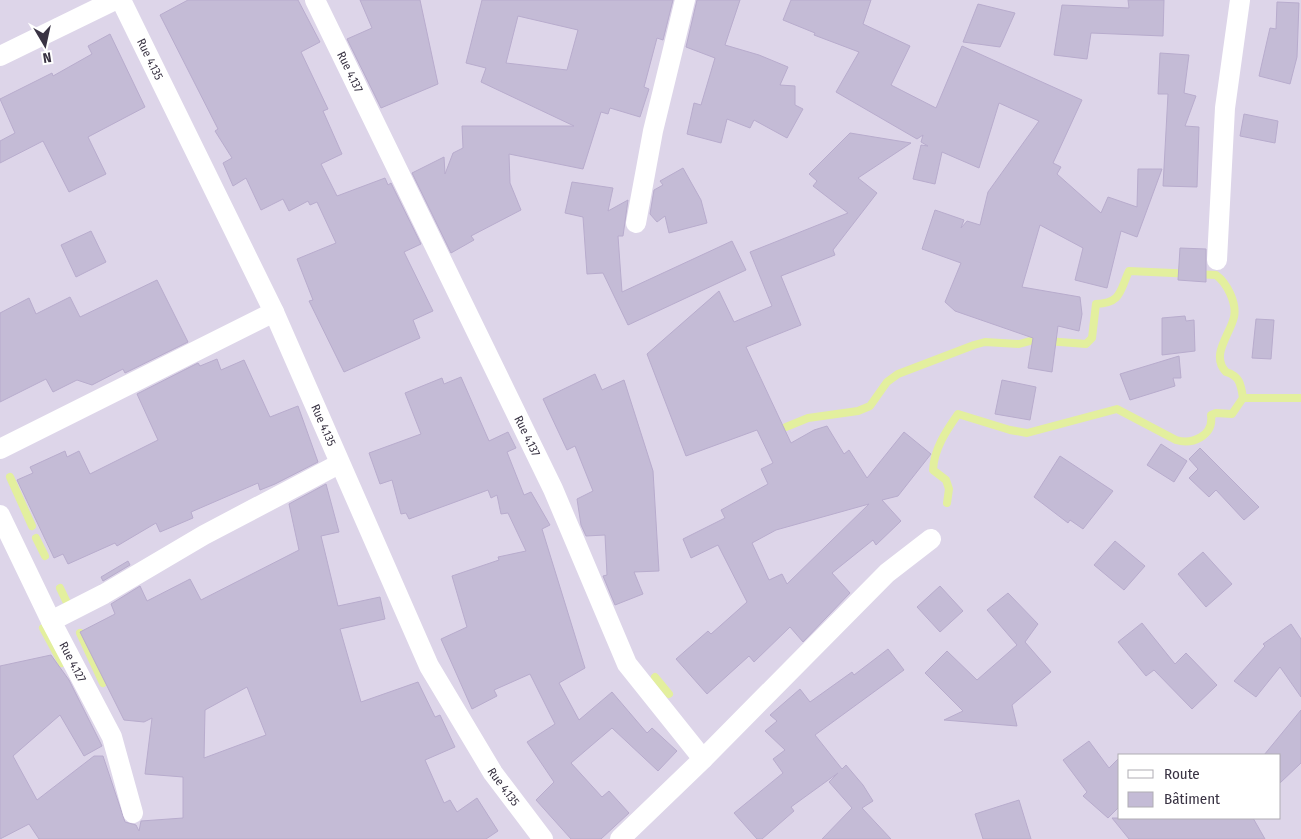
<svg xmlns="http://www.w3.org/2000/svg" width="1301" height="839" viewBox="0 0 1301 839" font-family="'Fira Sans Condensed',sans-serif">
<rect width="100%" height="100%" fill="#e9e3f1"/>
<path fill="#ddd5e9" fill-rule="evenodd" d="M0 0H1301V839H0ZM1120 755H1280V818H1120Z"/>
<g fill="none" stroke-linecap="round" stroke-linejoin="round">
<g stroke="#e3ef9e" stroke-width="8">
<path d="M786 427 808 418 858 411 870 406 887 382 898 374 974 345 985 342 1019 344 1034 340 1086 344 1092 338 1096 304C1122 303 1120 290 1129 271L1216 275C1227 283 1237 303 1234 317 1230 335 1210 355 1226 372 1240 376 1241 385 1243 398"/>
<polyline points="10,477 32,526"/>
<path d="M947 503 949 489 946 480 933 470C934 449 946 431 958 414L1010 430 1027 433 1117 409 1176 440C1192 445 1214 436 1211 415L1216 413 1232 414 1243 398H1301"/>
<polyline points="36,538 45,556"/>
<polyline points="60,588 70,609"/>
<polyline points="43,628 62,663"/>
<polyline points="80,633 103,683"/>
<polyline points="655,677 669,694"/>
</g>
</g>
<g fill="#c4bbd6" stroke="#b8accd" fill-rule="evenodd">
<polygon points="188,0 298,0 320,42 301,52 328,109 323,111 342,154 321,164 337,196 385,178 388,185 391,183 421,244 404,252 433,311 413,320 420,338 344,372 309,301 313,300 297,259 336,243 317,202 310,205 308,201 289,211 283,199 261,210 246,178 233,186 223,163 232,158 215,131 218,129 160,15"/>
<polygon points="360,0 420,0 438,84 381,108 347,39 372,28"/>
<path d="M482 0H673L663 40 657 38 644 87 649 89 640 117 610 108 608 114 601 112 583 169 509 154 510 183 521 210 471 236 474 240 451 253 412 173 444 157 445 174 453 153 463 148 462 126H574L481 82 486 68 466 63ZM518 16 578 30 567 70 506 63Z"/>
<polygon points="697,0 740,0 725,45 759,55 788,67 780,85 795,86 795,105 803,109 787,138 754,120 750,128 727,119 721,143 687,134 694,103 701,105 715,58 686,47"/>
<polygon points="791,0 871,0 863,24 910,46 891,85 936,108 962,46 1082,100 1053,163 1061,167 1057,174 1101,213 1108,197 1137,207 1138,169 1162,169 1137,237 1121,231 1107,288 1075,280 1083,248 1040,225 1022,287 1080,297 1082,314 1079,331 1058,326 1052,372 1028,368 1033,338 955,311 945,302 961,263 922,249 935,210 964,220 961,228 967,221 980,225 988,192 1039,121 999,103 979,168 942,152 935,184 913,179 921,145 928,146 921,142 923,135 917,139 836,92 859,52 814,35 815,33 783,20"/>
<polygon points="1128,0 1164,0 1163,36 1091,33 1087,59 1054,55 1062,5 1129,8"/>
<polygon points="1277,2 1299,3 1297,57 1290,84 1259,76 1270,28 1276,29"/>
<polygon points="978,4 1015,13 1000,47 963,42"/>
<polygon points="110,34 145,107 88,137 106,174 69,192 43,141 0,163 0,141 15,133 0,99 52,73 53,76 92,54 88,46"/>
<polygon points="1160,53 1189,55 1184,93 1196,96 1185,126 1199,127 1197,187 1163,186 1168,94 1158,94"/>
<polygon points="1244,114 1278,121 1275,143 1240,136"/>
<path d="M850 133 911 143 858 178 877 193 833 250 835 255 781 276 801 325 746 347 791 443 814 430 827 426 844 454 849 450 867 478 904 432 931 454 898 496 882 500 901 521 876 545 873 540 832 573 850 593 803 642 790 627 754 662 749 656 707 694 676 659 708 631 711 634 747 602 718 545 691 558 683 539 725 518 721 510 768 484 761 469 773 463 757 430 686 456 647 354 719 291 734 322 772 306 750 252 848 213 813 186 817 181 809 174ZM869 504 787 584 782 574 769 580 752 543 776 530Z"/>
<polygon points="683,168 701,200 707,223 669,233 665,216 657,222 650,214 654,190 663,185 660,181"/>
<polygon points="572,182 613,188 608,211 628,200 623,236 618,236 622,292 732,241 746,270 628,325 603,273 587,274 583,217 565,213"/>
<polygon points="91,231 106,262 76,277 61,245"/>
<polygon points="1180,248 1206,249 1206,282 1178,280"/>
<polygon points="157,280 188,342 125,373 123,369 92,385 77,380 53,392 46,379 0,402 0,313 29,298 36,314 70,297 80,317"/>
<polygon points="1185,316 1186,321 1194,320 1195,351 1162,355 1162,318"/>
<polygon points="1256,319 1274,320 1271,359 1252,358"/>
<polygon points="1179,356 1181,378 1173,378 1175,386 1130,400 1120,374"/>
<polygon points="217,359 221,370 244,360 270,417 298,406 318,462 275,484 260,490 258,483 191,512 193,518 160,532 156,523 117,546 115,543 68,564 63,554 54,558 17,480 33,473 30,467 65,451 67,457 79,451 90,474 158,440 137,394 198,363 200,366"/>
<polygon points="595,374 602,390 624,380 653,471 659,571 634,572 643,594 615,605 603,576 607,575 605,535 586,536 581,525 577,499 593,491 575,446 567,450 543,399"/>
<polygon points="461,377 489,441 508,432 516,448 507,452 524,495 531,492 550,525 542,529 585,668 559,683 579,720 612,692 647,733 652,728 677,751 658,771 612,728 571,763 602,797 609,791 629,813 601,839 571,839 536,800 554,782 527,742 555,724 530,674 494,690 497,696 472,709 441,639 467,627 452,576 499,560 498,557 526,551 508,513 501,514 497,495 491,498 488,490 409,519 406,513 401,514 392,480 380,484 369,453 421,434 405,393 442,378 444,384"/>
<polygon points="1002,380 1036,387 1030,420 995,414"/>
<polygon points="1161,444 1187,461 1174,482 1147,465"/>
<polygon points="1200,448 1259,507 1244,520 1216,490 1209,497 1189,478 1198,469 1189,459"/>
<polygon points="1060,456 1113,491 1083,529 1070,520 1068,523 1034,497"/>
<path d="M326 484 339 532 321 536 338 606 380 597 385 619 340 629 361 702 418 682 435 717 440 715 455 747 425 760 444 803 450 800 457 812 477 798 498 831 486 839H39L29 824 0 839V666L51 655 69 680 102 746 84 756 60 715 13 756 37 800 94 756H103L125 822 136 825 139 831 141 821 183 818V777L145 774 152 718 144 722 124 720 80 632 115 614 111 604 140 586 147 601 190 579 201 600 299 550 289 504ZM247 687 266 735 204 758 205 710Z"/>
<polygon points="1115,541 1145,566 1124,590 1094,565"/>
<polygon points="1203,552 1232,584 1206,607 1178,574"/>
<polygon points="128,561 130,565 103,581 101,577"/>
<polygon points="940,586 963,611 940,632 917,607"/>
<polygon points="1008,593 1038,624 1025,642 1051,672 1012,705 1017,726 944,720 963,711 925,673 947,651 977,680 1017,645 987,610"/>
<polygon points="1142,623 1175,664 1186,653 1217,685 1192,709 1154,670 1146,676 1118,642"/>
<polygon points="1291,624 1301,639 1301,697 1280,667 1256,697 1234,681 1265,646 1263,644"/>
<polygon points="888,649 904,670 815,735 842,769 846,765 863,785 873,801 862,808 891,839 822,839 852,808 829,782 838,773 791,807 794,811 762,839 757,839 734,813 783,773 773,759 785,750 765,731 777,721 770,715 800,689 810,702 852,672 854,675"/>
<polygon points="1301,710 1301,763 1280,783 1280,755 1264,755"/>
<polygon points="1089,741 1109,768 1120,757 1120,806 1108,818 1083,796 1087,792 1063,760"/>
<polygon points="1019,800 1031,839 983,839 975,814"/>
<polygon points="1112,818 1253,818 1265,839 1129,839"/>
</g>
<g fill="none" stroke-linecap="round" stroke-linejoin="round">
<g stroke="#fff" stroke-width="20">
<path id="s1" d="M121 0 274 312 429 666 493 773 543 839"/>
<path id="s2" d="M315 0 553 489 627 664 703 759 620 839"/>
<polyline points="0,56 115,0"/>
<polyline points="636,223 653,131 685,0"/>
<polyline points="1217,260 1225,108 1240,0"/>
<polyline points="0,449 274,312"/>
<path id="s3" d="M0 515 51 621 112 737 133 813"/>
<polyline points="51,621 104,594 204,535 339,464"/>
<polyline points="703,759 887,573 931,539"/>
</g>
</g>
<g text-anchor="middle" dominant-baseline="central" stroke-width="4" stroke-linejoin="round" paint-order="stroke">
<g font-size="12" fill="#393343" stroke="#fff">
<text stroke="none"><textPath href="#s1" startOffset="66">Rue 4.135</textPath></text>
<text stroke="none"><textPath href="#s2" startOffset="80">Rue 4.137</textPath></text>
<text stroke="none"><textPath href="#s1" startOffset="471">Rue 4.135</textPath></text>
<text stroke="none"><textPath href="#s2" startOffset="485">Rue 4.137</textPath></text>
<text stroke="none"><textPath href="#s3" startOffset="164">Rue 4.127</textPath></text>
<text stroke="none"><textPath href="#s1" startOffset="876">Rue 4.135</textPath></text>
</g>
</g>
<rect x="1118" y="754" width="162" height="65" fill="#ffffff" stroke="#b0adb4"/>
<rect x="1128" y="770" width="25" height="8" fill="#ffffff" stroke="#b0adb4"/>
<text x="1164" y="779" font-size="15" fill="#393343">Route</text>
<rect x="1128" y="792" width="25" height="15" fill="#c4bbd6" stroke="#b0adb4"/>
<text x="1164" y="804" font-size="15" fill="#393343">Bâtiment</text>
<g transform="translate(45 45) rotate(171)" stroke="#ffffff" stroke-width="4" paint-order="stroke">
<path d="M0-4L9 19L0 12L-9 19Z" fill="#393343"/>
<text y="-8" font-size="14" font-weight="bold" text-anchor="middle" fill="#393343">N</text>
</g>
</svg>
